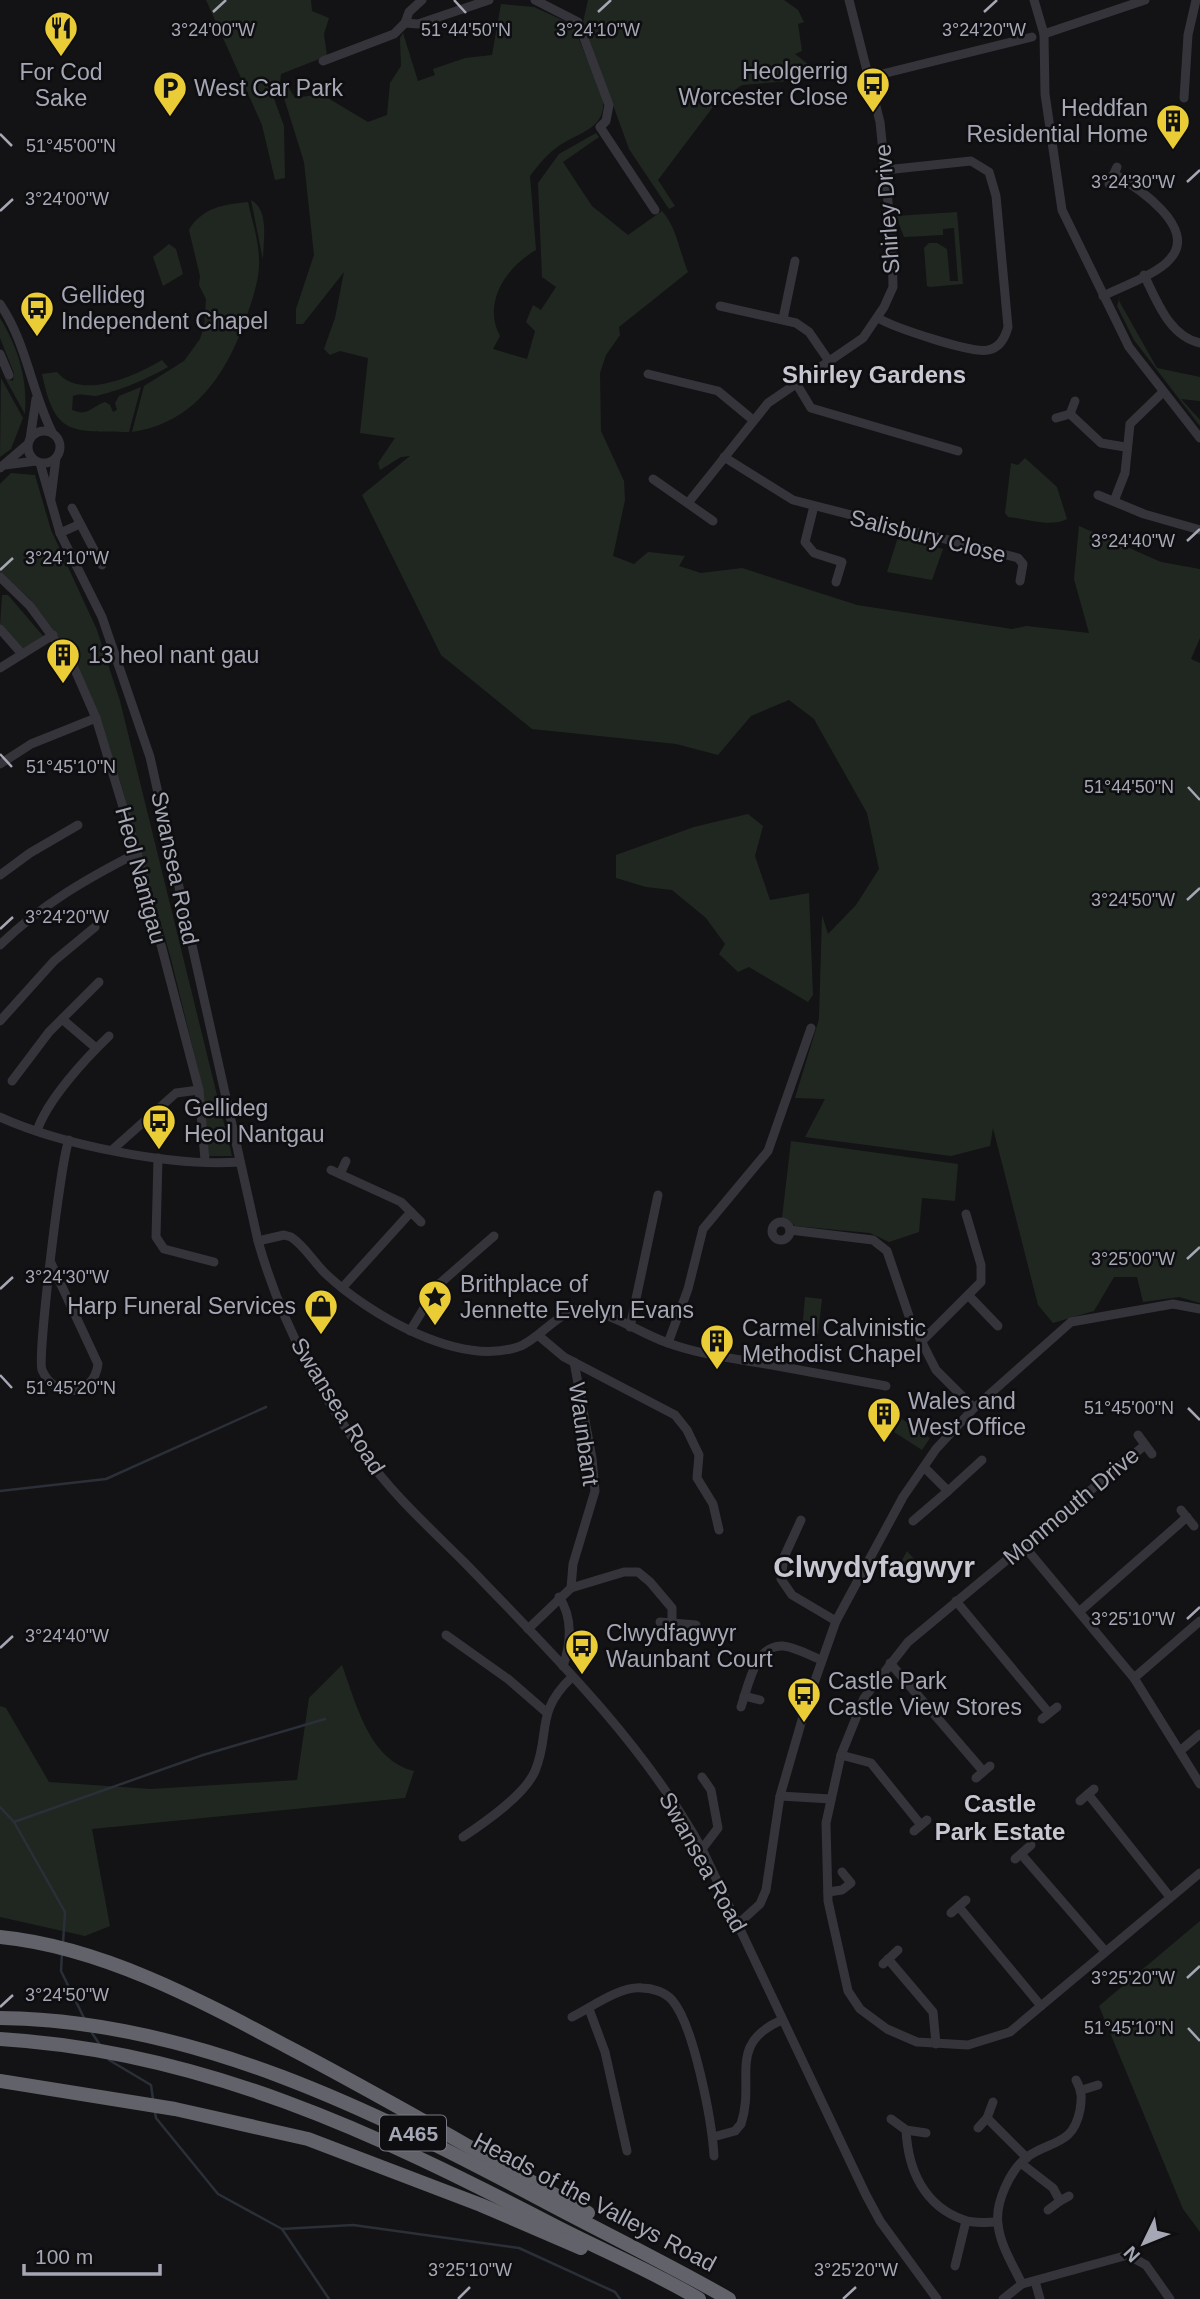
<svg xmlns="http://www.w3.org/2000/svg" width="1200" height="2299" viewBox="0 0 1200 2299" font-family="Arial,sans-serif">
<rect width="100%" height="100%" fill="#131315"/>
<g fill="#202721">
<path d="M206 0H311L312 11 329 18 324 34 327 56 281 74 280 83 284 80 295 98 321 94 368 122 387 115 390 83 401 66 400 38 403 33 418 81 435 75 433 69 465 58 492 55 501 4 534 7 573 25 603 97C607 128 582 131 560 145 548 153 539 164 530 176L536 250C506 267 482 303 500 336L493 349 527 359 535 331 526 322 533 305 541 310 556 287 542 277 538 183 559 154 596 133 599 137 563 162 592 206 628 235 662 211C676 226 680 253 688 272L619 327 620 335 606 355 600 373 601 431 624 481 625 500 613 556 634 564 648 552 685 556 679 566 701 573 742 568 857 605 1012 629 1026 626 1089 633 1074 579 1079 526 1161 562 1200 569V638L1191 659 1200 663V1303L1179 1297 1143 1302 1137 1277H1114L1094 1311 1053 1323 1038 1305 993 1128 990 1146 951 1156 805 1137 825 1099 795 1098 819 1019 822 915 828 934 856 905 879 869 867 813 814 719 789 700 751 716 718 755 676 744 532 729 441 655 362 495 410 456 401 457 380 470 378 463 395 438 360 433 368 358 340 351 330 355 324 349 335 318 344 272 303 324H296V309L314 255 304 162 280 85 273 96 284 126 285 178 275 180 262 125Z"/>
<polygon points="588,0 784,0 798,10 804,22 798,24 802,51 795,54 823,76 814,79 742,85 716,103 658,180 675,206 669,209 629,149 583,22"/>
<path d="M251 200C270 210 263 242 263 260Z"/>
<path d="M248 202C252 221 259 241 259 260 260 279 252 300 246 318 227 373 195 423 132 432L144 386 184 361 200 339 204 327 206 299 199 285 200 276 189 230C201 208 225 204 248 202Z"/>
<polygon points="957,212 963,284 930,287 927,286 924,248 929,243 937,243 947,249 950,281 958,281 954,228 943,229 943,235 904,237 896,216"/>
<polygon points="169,244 176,249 183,274 163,286 153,257"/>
<polygon points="1120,295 1119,301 1157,368 1200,377 1200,401 1181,399 1200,420 1200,426 1134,340 1117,306"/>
<path d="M0 318C18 347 28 380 25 414L5 378 13 381 14 373 0 338Z"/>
<path d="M162 360 168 367C147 379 124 389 100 395 90 398 83 392 73 396L72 410C89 417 90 407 105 402L110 405 113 412 117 410 115 403 119 396 141 387 129 432C70 431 55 436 42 374L57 372C81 401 135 376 162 360Z"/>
<polygon points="1,378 23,418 11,449 0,457"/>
<path d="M1025 458 1057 487 1067 519C1050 528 1025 518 1008 517L1005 513 1011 463 1018 465Z"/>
<polygon points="11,473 35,475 51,530 97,630 120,701 232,1156 209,1156 201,1082 171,959 121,784 76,660 30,599 0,572 0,484"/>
<polygon points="898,537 943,549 932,580 887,572"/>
<polygon points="2,595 8,595 43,636 24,651 0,626"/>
<polygon points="748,814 763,826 755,856 770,900 809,893 813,995 808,1002 749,967 738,972 719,954 725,944 706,918 672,890 646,887 616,878 616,855 694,827"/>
<polygon points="791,1141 958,1164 955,1201 922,1198 919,1232 889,1242 870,1233 795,1226 789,1220 782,1218"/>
<polygon points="805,1297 822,1299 818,1334 802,1332"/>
<polygon points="902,1419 930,1438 922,1450 894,1432"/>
<polygon points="907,1551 923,1569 907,1583 896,1571"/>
<path d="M342 1665C356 1703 369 1760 414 1771L405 1798 92 1829 110 1926 85 1936 0 1917V1706L6 1708 49 1782 151 1789 297 1780 309 1698Z"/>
<polygon points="1200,1921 1200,2232 1183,2209 1099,2006"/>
</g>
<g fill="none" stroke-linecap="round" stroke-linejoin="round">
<g stroke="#2a2f38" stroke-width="2.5">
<polyline points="0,1491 106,1479 266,1407"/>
<polyline points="0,1807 14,1822 65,1912 63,1943"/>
<polyline points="14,1822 203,1755 325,1719"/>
<polyline points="62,1953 61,1971 84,2018"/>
<polyline points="92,2033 100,2045"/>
<polyline points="109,2060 151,2085 153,2099"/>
<polyline points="155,2112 156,2118 218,2194 282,2229 353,2225 519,2248 615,2292 620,2299"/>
<polyline points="282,2229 329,2299"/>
</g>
<g stroke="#34343a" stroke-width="9">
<polyline points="422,0 409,12 405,23 418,24 489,0"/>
<polyline points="535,0 578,22 609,105 606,121 600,127 655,210"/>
<polyline points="1034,0 1044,34 1045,94 1062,210 1129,347 1200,438"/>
<polyline points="1044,34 1145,0"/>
<polyline points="323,61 394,34 405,23"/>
<polyline points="870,77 1032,37"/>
<polyline points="1184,98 1188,35 1196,0"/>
<polyline points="1109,184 1117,167"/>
<path d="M1144 275C1157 301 1169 336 1200 343"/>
<path d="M1103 296C1121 287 1158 274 1170 259 1199 228 1137 187 1114 174"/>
<path d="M0 304C27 344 31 390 52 432"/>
<polyline points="720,306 796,323 809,332 829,361"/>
<path d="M878 318C893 327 972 354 988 350 1000 348 1005 338 1008 327L996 196 989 172 971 161 885 170"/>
<polyline points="783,319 795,261"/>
<polyline points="0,354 9,375"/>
<polyline points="648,374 718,391 753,420"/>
<polyline points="796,383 811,408 958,451"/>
<polyline points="1070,414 1075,401"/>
<polyline points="1056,418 1070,414 1101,443 1125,447"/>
<circle cx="44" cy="447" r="16"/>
<polyline points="30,439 36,399"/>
<polyline points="724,457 793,500 1018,558 1023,564 1020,581"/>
<path d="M40 463 60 533 102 617 150 757 258 1241C280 1318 316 1389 364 1454 392 1494 430 1528 465 1563 550 1651 642 1741 702 1849L866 2195 880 2221 937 2299"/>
<polyline points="5,465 36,461"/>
<polyline points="0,468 28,444"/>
<polyline points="653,479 713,521"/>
<polyline points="1098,495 1144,514 1200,530"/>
<polyline points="51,498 56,458"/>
<polyline points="1114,501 1125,473 1130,424 1163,392"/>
<polyline points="688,503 768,403 863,338 884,307 893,287 892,242 880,122 849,0"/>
<polyline points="814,506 805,542 814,553 842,562 836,582"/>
<polyline points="72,508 102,565"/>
<polyline points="60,533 80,524"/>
<polyline points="0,577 30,606 72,663 96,718 137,853 199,1090 205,1160"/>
<polyline points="0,629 22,654"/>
<polyline points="0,668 53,635"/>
<polyline points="0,764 31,744 96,718"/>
<polyline points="0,875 30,853 78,825"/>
<path d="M0 945C41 905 86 879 137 853"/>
<polyline points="62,1019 96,1048"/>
<polyline points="0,1021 54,961 95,927"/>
<polyline points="12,1081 49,1032 99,982"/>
<path d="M0 1117C62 1145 172 1167 240 1162"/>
<path d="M37 1131C47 1100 86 1058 109 1036"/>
<polyline points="112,1150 176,1093 199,1090"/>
<polyline points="158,1158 156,1237 164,1249 214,1262"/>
<polyline points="331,1170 401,1202 411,1212 342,1288"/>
<polyline points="340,1174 346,1161"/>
<polyline points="411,1212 421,1222"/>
<circle cx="781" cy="1231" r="9"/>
<polyline points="790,1230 873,1240 887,1251 910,1319 936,1370 974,1408"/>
<path d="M258 1241 284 1235 291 1237C305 1246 314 1263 327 1275 369 1314 458 1367 518 1347 542 1339 562 1303 590 1310 617 1316 642 1334 668 1343 701 1355 737 1359 772 1365 810 1372 848 1379 886 1386"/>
<path d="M51 1263 98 1364C94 1397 55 1400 42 1370 37 1358 61 1158 69 1140"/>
<polyline points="970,1297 998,1326"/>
<polyline points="630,1327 658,1195"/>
<polyline points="410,1331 438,1285 494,1236"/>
<polyline points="539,1336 564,1357 675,1415 687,1430 699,1455 697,1478 713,1504 719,1530"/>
<polyline points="921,1342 981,1282 981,1265 966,1214"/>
<polyline points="668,1343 688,1289 703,1229 768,1151 811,1028"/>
<polyline points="1138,1435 1152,1454"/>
<polyline points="1145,1445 908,1642 864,1698 841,1755 826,1823 828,1901 848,1991 860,2009 887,2029 917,2042 968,2045 1010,2032 1200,1873"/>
<polyline points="948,1491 982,1460"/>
<polyline points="1181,1510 1194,1526"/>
<polyline points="801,1520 784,1557 781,1579 792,1595 836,1621"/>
<polyline points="913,1521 948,1491 924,1467"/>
<polyline points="1024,1546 1134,1678 1200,1784"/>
<polyline points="571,1588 573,1564 595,1491 592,1458 574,1362"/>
<path d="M559 1597C573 1617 571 1644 563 1666"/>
<polyline points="956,1601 1049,1713"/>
<polyline points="1079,1612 1187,1517"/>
<polyline points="660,1622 696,1625"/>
<polyline points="528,1629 571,1588 624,1572 638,1572 650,1582 672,1608 672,1623"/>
<polyline points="446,1635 508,1679 546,1712"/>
<polyline points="890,1663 983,1771"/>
<polyline points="1134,1678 1200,1621"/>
<polyline points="744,1696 760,1700"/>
<path d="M741 1707C748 1687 755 1644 783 1646 795 1647 809 1655 821 1660"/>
<polyline points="1042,1719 1057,1707"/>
<polyline points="1180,1751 1200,1734"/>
<polyline points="841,1755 871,1763 921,1825"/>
<polyline points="976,1778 990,1766"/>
<polyline points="1088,1794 1170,1897"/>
<polyline points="780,1796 831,1799"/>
<polyline points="1080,1801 1094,1789"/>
<polyline points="914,1831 927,1820"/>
<path d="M463 1837C484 1823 525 1795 535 1771 551 1733 534 1713 572 1677"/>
<polyline points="702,1849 718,1828 711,1790 702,1777"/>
<polyline points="1021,1854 1105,1951"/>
<polyline points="1015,1859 1031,1845"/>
<polyline points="828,1892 842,1890 851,1883 842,1872"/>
<polyline points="959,1907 1041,2006"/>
<polyline points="951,1913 966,1900"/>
<polyline points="738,1924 760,1904 766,1890 780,1796 806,1706 836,1621 903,1497 936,1449 974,1408 1071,1322 1173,1304 1200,1309"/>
<polyline points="888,1959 933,2012 936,2044"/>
<polyline points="883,1964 898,1950"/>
<polyline points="589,2009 605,2052 627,2151"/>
<path d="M572 2017C592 2007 620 1986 642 1988 652 1988 665 1992 672 2000 694 2025 712 2122 714 2156"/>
<polyline points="1082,2090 1098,2085"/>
<polyline points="993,2102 987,2118 1027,2158"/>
<polyline points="891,2119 906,2130 926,2133"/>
<polyline points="978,2128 987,2118"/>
<path d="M906 2130C908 2170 924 2206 964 2220 974 2224 987 2222 997 2222"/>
<path d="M713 2137 735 2131 741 2124C756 2079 726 2044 782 2020"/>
<polyline points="1022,2164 1053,2188 1060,2201 1069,2196"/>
<polyline points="1048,2210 1060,2201"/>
<polyline points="955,2266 966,2221"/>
<polyline points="1035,2281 1040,2299"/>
<path d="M1022 2284C1013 2265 1000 2245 998 2224 995 2203 1010 2170 1027 2157 1051 2140 1073 2146 1080 2110 1082 2098 1082 2091 1076 2080"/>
<polyline points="1003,2299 1022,2284 1128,2255 1146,2265 1170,2299"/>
</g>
<g stroke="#61626a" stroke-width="14">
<path d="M0 1937C101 1947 198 1999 286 2046 388 2099 487 2158 588 2213"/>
<path d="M0 2018C194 2020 374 2111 542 2200 604 2233 668 2264 729 2299"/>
<path d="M0 2039C202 2051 376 2133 553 2225 601 2250 652 2271 699 2299"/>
<polyline points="0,2081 175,2109 308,2139 481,2205 581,2248"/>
</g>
</g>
<path fill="none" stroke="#a5a7b5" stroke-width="2.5" d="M454 0 466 13M213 12 226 0M598 12 611 0M984 12 997 0M0 134 12 146M1187 182 1200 170M0 211 13 199M1187 541 1200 529M0 570 13 558M0 754 12 767M1188 787 1200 800M1187 900 1200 888M0 929 13 917M1187 1259 1200 1247M0 1289 13 1277M0 1375 12 1388M1188 1408 1200 1420M1187 1619 1200 1607M0 1648 13 1636M1187 1978 1200 1966M0 2007 13 1995M1188 2028 1200 2041M458 2299 470 2287M843 2299 856 2287"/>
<defs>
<g id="restaurant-pin" transform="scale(1.75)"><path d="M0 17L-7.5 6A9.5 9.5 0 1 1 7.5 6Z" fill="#eacc36" stroke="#0e0e10"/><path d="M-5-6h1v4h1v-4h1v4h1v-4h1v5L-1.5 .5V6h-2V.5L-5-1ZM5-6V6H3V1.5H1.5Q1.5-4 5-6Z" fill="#111"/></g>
<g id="bus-pin" transform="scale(1.75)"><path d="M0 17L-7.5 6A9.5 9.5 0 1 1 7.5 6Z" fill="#eacc36" stroke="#0e0e10"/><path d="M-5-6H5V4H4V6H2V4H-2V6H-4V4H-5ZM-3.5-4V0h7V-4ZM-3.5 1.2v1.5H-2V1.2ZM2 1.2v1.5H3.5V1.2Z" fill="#111"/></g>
<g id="parking-pin" transform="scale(1.75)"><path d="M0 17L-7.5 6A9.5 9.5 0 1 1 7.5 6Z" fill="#eacc36" stroke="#0e0e10"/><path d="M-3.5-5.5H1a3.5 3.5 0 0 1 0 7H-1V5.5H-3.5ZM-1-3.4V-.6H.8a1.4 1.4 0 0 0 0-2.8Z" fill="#111"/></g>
<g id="building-pin" transform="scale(1.75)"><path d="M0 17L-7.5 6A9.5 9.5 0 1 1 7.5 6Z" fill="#eacc36" stroke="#0e0e10"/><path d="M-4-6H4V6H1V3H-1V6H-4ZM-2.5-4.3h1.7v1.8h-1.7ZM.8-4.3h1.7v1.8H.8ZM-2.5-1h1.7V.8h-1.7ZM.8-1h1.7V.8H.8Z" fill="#111"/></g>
<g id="sight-pin" transform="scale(1.75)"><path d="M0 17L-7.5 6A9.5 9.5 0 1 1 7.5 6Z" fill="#eacc36" stroke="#0e0e10"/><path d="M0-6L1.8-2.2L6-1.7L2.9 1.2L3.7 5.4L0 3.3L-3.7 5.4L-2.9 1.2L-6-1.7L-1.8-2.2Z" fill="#111"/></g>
<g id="shop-pin" transform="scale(1.75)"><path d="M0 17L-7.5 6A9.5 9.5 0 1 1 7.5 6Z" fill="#eacc36" stroke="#0e0e10"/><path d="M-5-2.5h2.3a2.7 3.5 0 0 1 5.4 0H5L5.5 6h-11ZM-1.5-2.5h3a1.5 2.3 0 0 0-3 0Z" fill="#111"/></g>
</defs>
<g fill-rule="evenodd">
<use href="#restaurant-pin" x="61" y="28"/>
<use href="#bus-pin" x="873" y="84"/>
<use href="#parking-pin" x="170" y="88"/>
<use href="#building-pin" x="1173" y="121"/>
<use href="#bus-pin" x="37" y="308"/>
<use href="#building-pin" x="63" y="655"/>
<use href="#bus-pin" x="159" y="1121"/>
<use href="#sight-pin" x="435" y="1297"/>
<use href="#shop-pin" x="321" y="1306"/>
<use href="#building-pin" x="717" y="1341"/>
<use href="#building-pin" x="884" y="1414"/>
<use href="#bus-pin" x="582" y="1646"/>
<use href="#bus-pin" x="804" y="1694"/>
</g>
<g text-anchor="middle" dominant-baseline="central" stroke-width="5" stroke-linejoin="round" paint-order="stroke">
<rect fill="#0e0e10" stroke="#787984" stroke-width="2" x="380" y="2115.5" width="66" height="35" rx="5"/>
<g font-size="21" font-weight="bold" fill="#a5a7b5">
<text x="413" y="2133">A465</text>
</g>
<g font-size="23" fill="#a5a7b5" stroke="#0e0e10" text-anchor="start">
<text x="848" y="71" text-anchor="end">Heolgerrig<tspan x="848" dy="26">Worcester Close</tspan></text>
<text x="61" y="72" text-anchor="middle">For Cod<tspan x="61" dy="26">Sake</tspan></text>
<text x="194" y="88">West Car Park</text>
<text x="1148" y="108" text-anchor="end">Heddfan<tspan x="1148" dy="26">Residential Home</tspan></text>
<text x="61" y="295">Gellideg<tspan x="61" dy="26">Independent Chapel</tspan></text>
<text x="88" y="655">13 heol nant gau</text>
<text x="184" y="1108">Gellideg<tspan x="184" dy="26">Heol Nantgau</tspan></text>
<text x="460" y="1284">Brithplace of<tspan x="460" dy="26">Jennette Evelyn Evans</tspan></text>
<text x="296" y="1306" text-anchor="end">Harp Funeral Services</text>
<text x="742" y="1328">Carmel Calvinistic<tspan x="742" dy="26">Methodist Chapel</tspan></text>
<text x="908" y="1401">Wales and<tspan x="908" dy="26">West Office</tspan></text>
<text x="606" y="1633">Clwydfagwyr<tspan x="606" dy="26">Waunbant Court</tspan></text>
<text x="828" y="1681">Castle Park<tspan x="828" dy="26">Castle View Stores</tspan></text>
</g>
<g font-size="23" fill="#a5a7b5" stroke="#0e0e10">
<text transform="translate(887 209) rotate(-94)">Shirley Drive</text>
<text transform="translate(928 536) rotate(14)">Salisbury Close</text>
<text transform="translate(175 868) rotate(78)">Swansea Road</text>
<text transform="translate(141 875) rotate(75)">Heol Nantgau</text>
<text transform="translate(338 1406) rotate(58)">Swansea Road</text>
<text transform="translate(584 1434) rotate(82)">Waunbant</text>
<text transform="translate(1071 1506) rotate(-40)">Monmouth Drive</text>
<text transform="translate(703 1862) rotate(61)">Swansea Road</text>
<text transform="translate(595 2202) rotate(28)">Heads of the Valleys Road</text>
</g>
<g font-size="24" font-weight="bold" fill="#c6c7d1" stroke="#0e0e10">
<text x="874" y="374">Shirley Gardens</text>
<text x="1000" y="1803">Castle<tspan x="1000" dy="28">Park Estate</tspan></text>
</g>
<g font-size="30" font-weight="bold" fill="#c6c7d1" stroke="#0e0e10">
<text x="874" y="1566">Clwydyfagwyr</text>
</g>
</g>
<g font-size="18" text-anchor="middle" fill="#a5a7b5" stroke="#0e0e10" stroke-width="5" stroke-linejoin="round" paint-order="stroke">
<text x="213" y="36">3°24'00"W</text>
<text x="598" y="36">3°24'10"W</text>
<text x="984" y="36">3°24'20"W</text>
<text x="466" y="36">51°44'50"N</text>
<text x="71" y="152">51°45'00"N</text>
<text x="1133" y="188">3°24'30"W</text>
<text x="67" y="205">3°24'00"W</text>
<text x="1133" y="547">3°24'40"W</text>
<text x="67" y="564">3°24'10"W</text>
<text x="71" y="773">51°45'10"N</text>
<text x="1129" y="793">51°44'50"N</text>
<text x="1133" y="906">3°24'50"W</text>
<text x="67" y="923">3°24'20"W</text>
<text x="1133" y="1265">3°25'00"W</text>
<text x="67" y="1283">3°24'30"W</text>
<text x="71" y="1394">51°45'20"N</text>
<text x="1129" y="1414">51°45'00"N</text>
<text x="1133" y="1625">3°25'10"W</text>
<text x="67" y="1642">3°24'40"W</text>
<text x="1133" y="1984">3°25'20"W</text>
<text x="67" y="2001">3°24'50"W</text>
<text x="1129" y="2034">51°45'10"N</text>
<text x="470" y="2276">3°25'10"W</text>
<text x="856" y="2276">3°25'20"W</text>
</g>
<g transform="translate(1144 2243) rotate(227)" stroke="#0e0e10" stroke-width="5" paint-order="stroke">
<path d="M0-5L12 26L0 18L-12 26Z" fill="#a5a7b5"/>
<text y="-10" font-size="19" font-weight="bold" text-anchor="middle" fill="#a5a7b5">N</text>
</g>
<path d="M24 2264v10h136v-10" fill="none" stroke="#a5a7b5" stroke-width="3.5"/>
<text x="35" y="2264" font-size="21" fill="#a5a7b5" stroke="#0e0e10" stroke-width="5" paint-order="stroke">100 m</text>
</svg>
